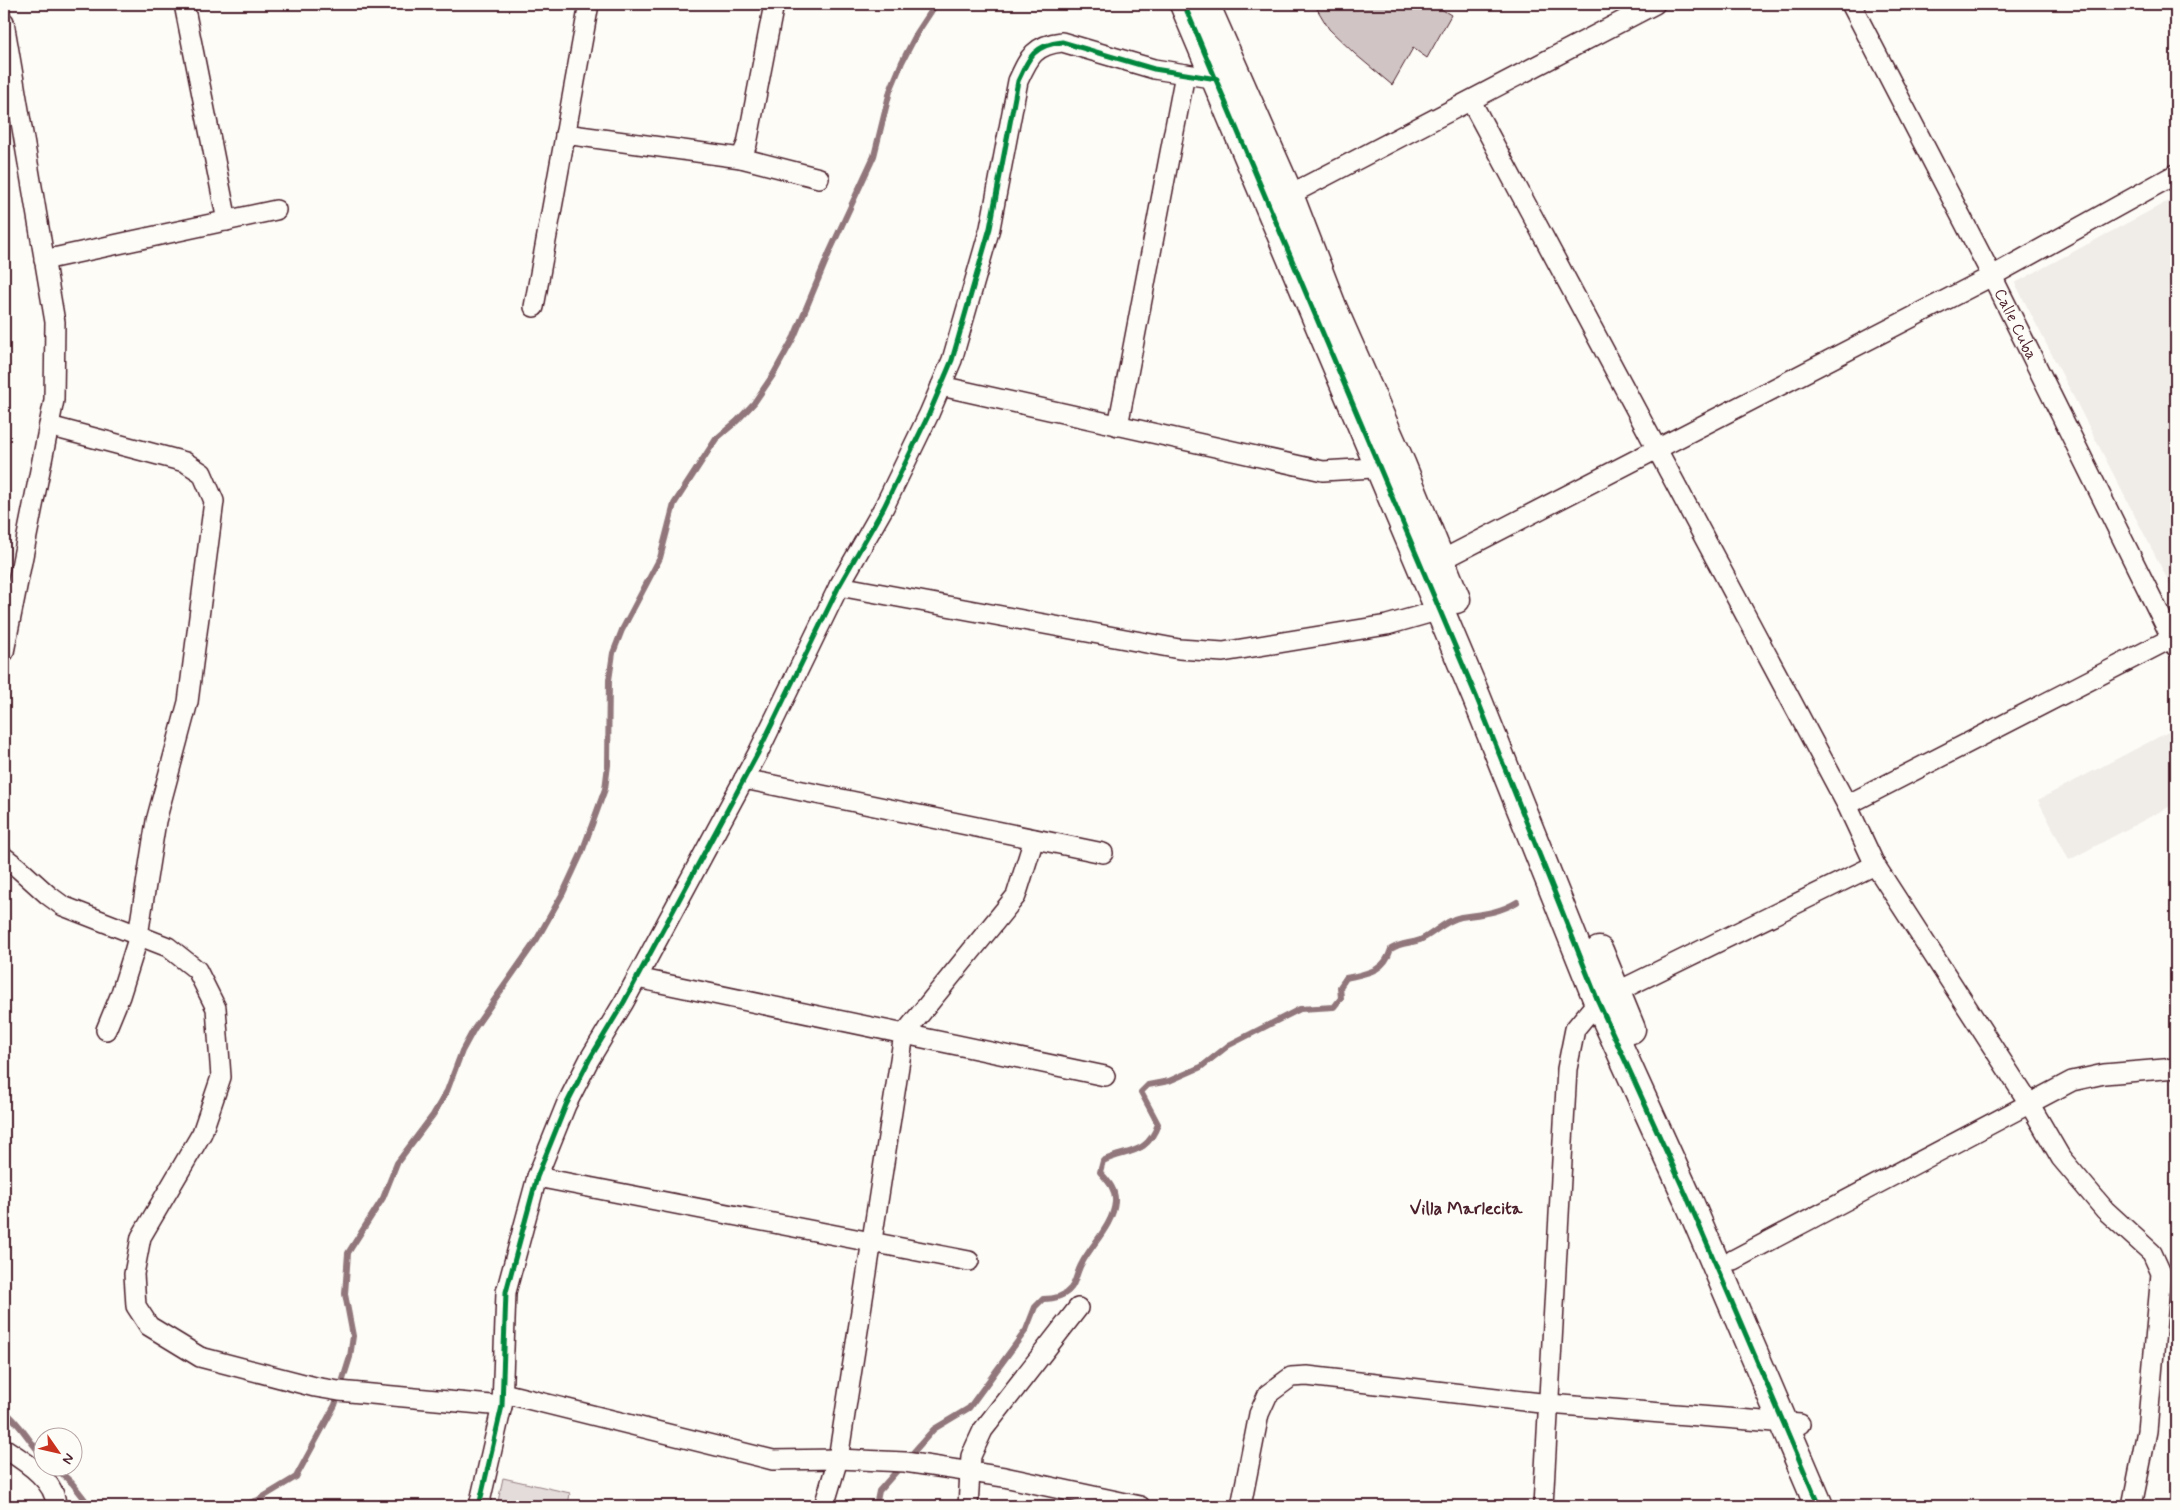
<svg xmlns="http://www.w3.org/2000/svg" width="2180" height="1510" viewBox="0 0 2180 1510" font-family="Mynerve,sans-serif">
<rect width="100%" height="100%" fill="#fdfcf7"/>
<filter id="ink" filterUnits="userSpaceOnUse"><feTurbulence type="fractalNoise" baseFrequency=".02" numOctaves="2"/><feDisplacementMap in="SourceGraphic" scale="10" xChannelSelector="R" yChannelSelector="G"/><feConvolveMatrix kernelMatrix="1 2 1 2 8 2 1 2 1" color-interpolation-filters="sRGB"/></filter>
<g filter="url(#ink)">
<g fill="#f0ece8">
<polygon points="2176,197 2176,586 2172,588 2015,283"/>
<polygon points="2176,728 2176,803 2069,860 2038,800"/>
</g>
<polygon fill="#e3dcda" stroke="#967e82" points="503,1478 570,1493 568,1506 497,1506"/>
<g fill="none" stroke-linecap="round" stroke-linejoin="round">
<g stroke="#91777b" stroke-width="6">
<path d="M4 1411C20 1422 28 1441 42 1455"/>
<polyline points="56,1468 72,1483 90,1506"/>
<polyline points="240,1506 258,1500 296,1477 335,1405 350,1357 353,1336 345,1294 348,1253 383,1198 397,1163 433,1115 447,1091 462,1051 474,1029 537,939 563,893 582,852 605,789 608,765 609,680 613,653 622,630 660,558 674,504 716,439 737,421 754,403 773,375 794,337 830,251 874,156 890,91 902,62 917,33 936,4"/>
<path d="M876 1506 879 1491 934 1429 969 1408 1026 1330 1035 1307 1043 1299C1054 1299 1064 1297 1071 1288 1076 1282 1077 1271 1082 1263 1092 1244 1113 1225 1115 1202 1116 1189 1108 1181 1100 1172L1103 1161C1127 1149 1147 1156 1158 1124L1141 1092 1148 1085 1169 1081 1201 1067 1229 1045 1300 1009 1334 1007 1341 998 1340 987 1346 978C1368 973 1384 972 1391 949 1402 942 1409 944 1420 940 1434 934 1445 920 1461 917 1481 914 1499 913 1517 902"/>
</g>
</g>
<polygon fill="#d0c5c4" stroke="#4a1f2b" points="1314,4 1433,4 1451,15 1427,58 1413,48 1392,85 1355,54 1329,29"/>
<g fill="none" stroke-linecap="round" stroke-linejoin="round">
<g stroke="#4a1f2b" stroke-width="22">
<g id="street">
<polyline points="184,4 227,221"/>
<path id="s1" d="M1851 4 1992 276 2176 647"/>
<polyline points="4,22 55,322 54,400 4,652"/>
<polyline points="1471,101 1847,805 1875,865 2029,1103 2061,1158 2105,1210 2152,1253 2161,1273 2147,1431 2132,1506"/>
<polyline points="565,134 741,158 819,178"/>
<polyline points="741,158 747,144 774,4"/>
<polyline points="1289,195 1655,4"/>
<polyline points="44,260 276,210"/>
<polyline points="534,307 589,4"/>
<polyline points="941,386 1323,471 1390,467"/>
<polyline points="49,426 185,462 202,473 214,501 188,702 156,821 137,942 120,996 106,1030"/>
<polyline points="1118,426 1185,74"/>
<polyline points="1440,561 1992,276 2176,174"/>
<polyline points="839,586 1179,649 1223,652 1387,625 1440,610"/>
<polyline points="744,779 1103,853"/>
<polyline points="1847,805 2172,638 2176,630"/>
<polyline points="4,857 17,867 48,895 63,906 168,947 197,970 216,1008 221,1077 202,1133 141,1237 134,1274 136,1306 149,1326 200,1357 315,1387 339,1391 502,1406"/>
<polyline points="637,978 1105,1076"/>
<polyline points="537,1177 969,1261"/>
<polyline points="1733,1260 2072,1081 2104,1074 2176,1068"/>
<polyline points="503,1393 773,1460 838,1459 905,1462 1004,1477 1140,1506"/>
<path d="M4 1448C24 1461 56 1480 56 1506"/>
<path d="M479 1506 502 1406 506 1292 537 1177 566 1105 589 1060 624 1002 758 753 839 586 884 507 929 414 952 360 990 228 1018 81C1029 57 1034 45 1062 42L1154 69 1217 79"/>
<polyline points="824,1506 838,1459 904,1034 1016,896 1034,839"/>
<polyline points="968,1506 971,1456 983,1430 1078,1308"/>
<polyline points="1241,1506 1259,1414 1268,1394 1291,1377 1307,1376 1549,1404 1800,1424"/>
<polyline points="1543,1506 1567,1069 1575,1029 1598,1001 1875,865"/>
</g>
</g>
<g stroke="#4a1f2b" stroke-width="31">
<g id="secondary">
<polyline points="1184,4 1476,696 1598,1001 1687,1197 1819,1506"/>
<polyline points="1205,4 1289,195 1333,309 1402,466 1456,599"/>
<polyline points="1599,951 1631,1029"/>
</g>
</g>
<use href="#street" stroke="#fdfcf7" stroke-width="19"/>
<use href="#secondary" stroke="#fdfcf7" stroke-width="28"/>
<g stroke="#fdfcf7" stroke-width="8">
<g id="cycleway">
<polyline points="1184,4 1476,696 1598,1001 1687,1197 1819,1506"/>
<path d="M479 1506 502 1406 506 1292 537 1177 566 1105 589 1060 624 1002 758 753 839 586 884 507 929 414 952 360 990 228 1018 81C1029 57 1034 45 1062 42L1154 69 1217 79"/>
</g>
</g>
<use href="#cycleway" stroke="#00873e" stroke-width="5"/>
</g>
</g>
<g text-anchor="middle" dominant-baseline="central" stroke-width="5" stroke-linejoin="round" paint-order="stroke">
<g font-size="16" fill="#4a1f2b" stroke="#fdfcf7">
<text stroke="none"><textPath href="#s1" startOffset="360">Calle Cuba</textPath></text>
</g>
<g font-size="18" font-weight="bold" fill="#4a1f2b" stroke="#fdfcf7">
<text x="1466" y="1209">Villa Marlecita</text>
</g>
</g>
<rect width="2180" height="1510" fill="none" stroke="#fdfcf7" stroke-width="20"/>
<rect x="10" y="10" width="2160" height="1490" fill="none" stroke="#4a1f2b" stroke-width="2" filter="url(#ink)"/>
<g transform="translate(58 1452) rotate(124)"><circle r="24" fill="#fdfcf7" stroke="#b5a4a5"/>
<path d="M0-4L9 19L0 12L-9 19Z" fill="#c8321e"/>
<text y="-8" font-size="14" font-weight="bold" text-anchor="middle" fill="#4a1f2b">N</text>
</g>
</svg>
